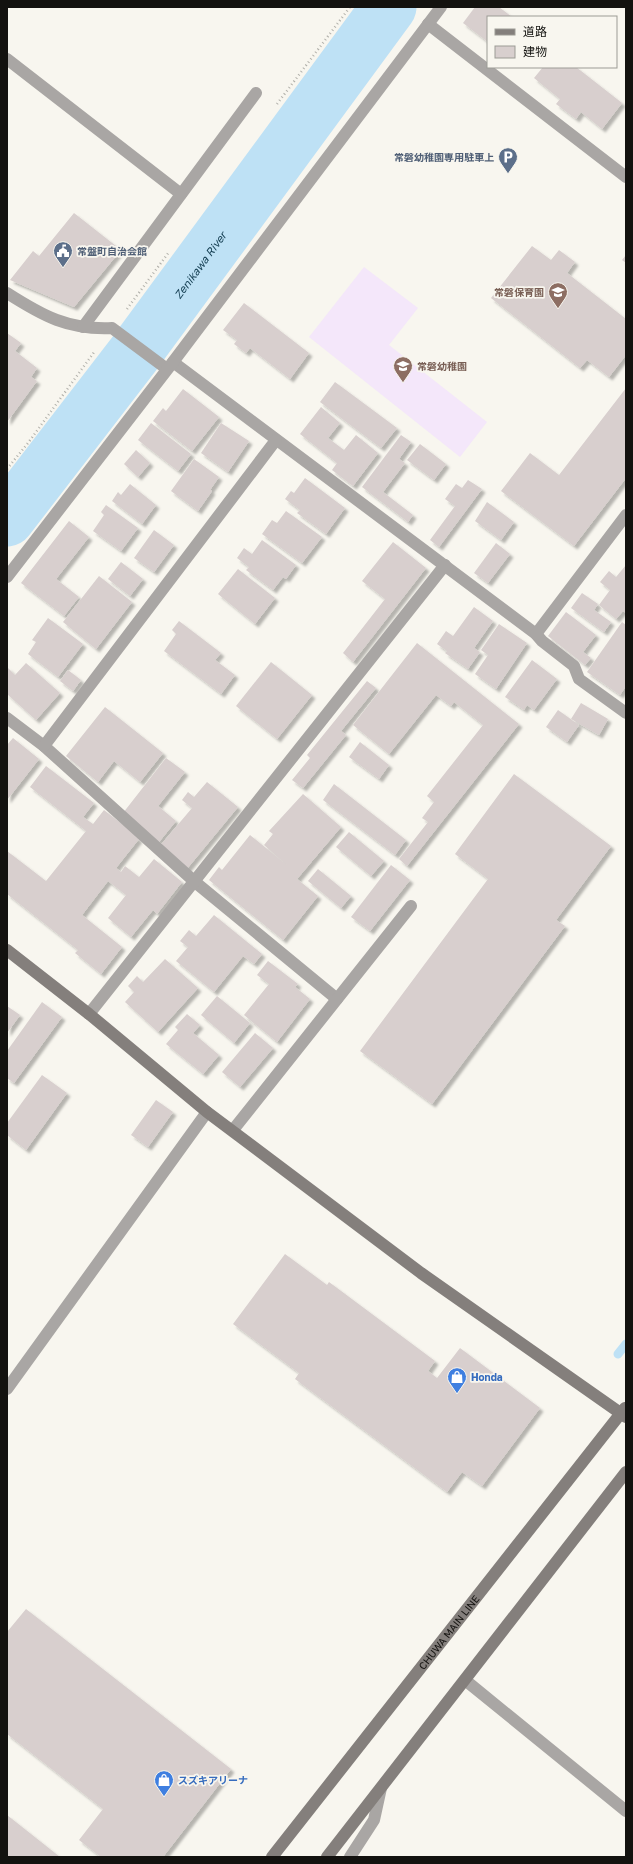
<svg xmlns="http://www.w3.org/2000/svg" width="633" height="1864" viewBox="0 0 633 1864" font-family="'Golos Text','Noto Sans JP',sans-serif">
<defs>
<filter id="shadow"><feDropShadow dx="3.5" dy="3.5" stdDeviation="1" flood-color="#0004"/></filter>
</defs>
<rect width="100%" height="100%" fill="#f8f6ef"/>
<polygon fill="#f4e7fa" points="364,267 418,308 389,345 487,422 460,457 309,337"/>
<g fill="none" stroke-linecap="round" stroke-linejoin="round">
<polyline stroke="#bee1f5" stroke-width="9" points="618,1354 626,1344"/>
<path stroke="#bee1f5" stroke-width="55" id="s1" d="M7 519 134 354 389 7"/>
</g>
<g fill="#d8cfce" filter="url(#shadow)">
<polygon points="475,7 499,7 512,17 488,17 488,42 463,23"/>
<polygon points="543,67 576,67 622,103 602,129 581,112 576,119 556,104 560,99 534,78"/>
<polygon points="74,213 121,250 74,307 10,280 33,251 39,256"/>
<polygon points="532,246 551,260 559,250 575,262 567,273 626,319 626,355 609,377 587,360 580,368 491,298"/>
<polygon points="626,255 626,263 622,260"/>
<polygon points="244,303 309,353 290,379 250,348 246,353 234,344 237,340 223,330"/>
<polygon points="7,333 21,343 15,351 37,368 31,377 37,381 7,422"/>
<polygon points="335,382 397,428 381,448 320,402"/>
<polygon points="626,388 626,478 574,546 501,491 530,453 559,475"/>
<polygon points="183,389 219,417 192,451 153,421 163,408 166,411"/>
<polygon points="321,407 340,423 328,438 344,450 356,435 378,453 353,486 332,470 337,463 300,434"/>
<polygon points="151,423 191,454 178,471 138,440"/>
<polygon points="221,423 249,441 228,472 201,453"/>
<polygon points="401,435 411,442 399,459 405,463 383,492 413,515 408,522 362,487"/>
<polygon points="420,444 446,464 434,480 407,460"/>
<polygon points="136,450 150,463 138,477 124,464"/>
<polygon points="194,459 219,477 210,490 212,491 198,511 171,491"/>
<polygon points="305,478 345,508 326,534 297,513 300,510 285,499 291,491 294,493"/>
<polygon points="468,480 482,489 439,547 430,540 455,506 445,499 456,484 462,488"/>
<polygon points="130,484 156,505 142,524 112,501 118,492 121,495"/>
<polygon points="487,502 514,522 501,540 475,521"/>
<polygon points="106,505 138,528 121,551 93,531 104,515 101,512"/>
<polygon points="286,511 322,537 302,563 262,534 272,520 277,523"/>
<polygon points="69,521 89,537 56,579 79,597 64,616 21,583"/>
<polygon points="154,530 174,545 154,572 134,558"/>
<polygon points="262,540 296,565 286,579 283,577 273,590 246,570 249,567 237,558 244,548 252,554"/>
<polygon points="393,542 426,568 353,662 343,653 385,599 362,581"/>
<polygon points="496,543 510,554 488,583 474,573"/>
<polygon points="121,562 143,579 130,596 108,579"/>
<polygon points="626,565 626,613 623,611 616,619 599,605 610,590 600,582 609,571 616,577"/>
<polygon points="238,569 275,598 255,624 218,594"/>
<polygon points="99,576 132,602 96,649 63,622"/>
<polygon points="582,593 598,604 594,610 611,622 604,632 571,608"/>
<polygon points="474,607 493,621 474,648 480,652 468,669 445,653 447,651 437,644 446,631 453,636"/>
<polygon points="566,612 596,635 583,652 591,658 585,665 548,636"/>
<polygon points="48,618 83,644 58,677 28,654 36,642 32,640"/>
<polygon points="179,621 221,653 215,660 235,675 221,694 164,651 176,634 172,630"/>
<polygon points="622,622 626,625 626,686 620,695 587,672"/>
<polygon points="499,624 527,643 496,689 475,674 488,655 481,650"/>
<polygon points="417,643 519,724 407,866 399,859 428,822 422,818 434,802 427,796 483,725 454,702 451,706 436,695 389,754 353,725"/>
<polygon points="532,660 557,679 534,710 527,705 524,710 505,697"/>
<polygon points="271,662 312,695 277,739 236,706"/>
<polygon points="26,663 60,693 36,720 7,694 7,667 15,675"/>
<polygon points="68,670 81,680 73,691 60,681"/>
<polygon points="367,681 376,688 341,731 346,735 303,788 292,780 310,758 307,755"/>
<polygon points="581,703 608,719 599,735 571,719"/>
<polygon points="105,707 163,753 140,782 114,761 98,782 66,756"/>
<polygon points="558,710 579,725 567,742 546,727"/>
<polygon points="13,738 39,759 7,800 7,745"/>
<polygon points="360,742 389,765 379,779 349,757"/>
<polygon points="166,758 185,772 158,806 176,821 159,842 123,813"/>
<polygon points="46,766 94,803 83,817 93,824 104,810 136,835 135,836 139,839 116,868 121,872 125,866 139,877 154,859 182,882 157,914 153,910 131,937 108,918 126,895 108,881 82,915 122,947 101,974 75,953 78,950 7,894 7,851 46,881 86,831 30,787"/>
<polygon points="514,774 611,846 556,920 565,926 432,1104 360,1051 488,879 455,854"/>
<polygon points="207,782 238,807 186,870 159,847 192,808 182,800 188,792 194,797"/>
<polygon points="334,784 406,840 395,855 323,800"/>
<polygon points="303,794 341,827 297,879 318,896 283,940 209,880 219,867 222,870 250,835 288,866 264,845 273,834 269,831"/>
<polygon points="349,832 384,861 371,876 336,847"/>
<polygon points="391,865 410,880 370,931 351,917"/>
<polygon points="318,869 351,896 341,908 308,881"/>
<polygon points="214,915 262,954 254,964 243,956 214,992 176,961 188,947 180,941 189,930 196,936"/>
<polygon points="165,959 198,988 158,1032 125,1002 134,992 128,986 137,976 143,982"/>
<polygon points="268,961 298,984 295,987 310,999 277,1042 244,1015 269,984 257,975"/>
<polygon points="217,996 250,1023 234,1043 201,1015"/>
<polygon points="42,1002 62,1017 14,1083 7,1078 7,1051"/>
<polygon points="7,1006 20,1015 7,1033"/>
<polygon points="187,1014 200,1025 193,1033 219,1055 203,1074 166,1044 178,1030 175,1027"/>
<polygon points="255,1033 273,1048 240,1087 222,1072"/>
<polygon points="42,1075 67,1093 26,1150 7,1135 7,1123"/>
<polygon points="156,1100 173,1112 148,1147 131,1135"/>
<polygon points="285,1254 327,1285 329,1282 435,1361 428,1371 437,1378 460,1348 540,1408 482,1486 462,1472 447,1492 295,1379 299,1373 233,1324"/>
<polygon points="26,1609 231,1769 163,1857 101,1857 79,1840 103,1809 7,1734 7,1632"/>
<polygon points="7,1815 60,1857 7,1857"/>
</g>
<g fill="none" stroke-linecap="round" stroke-linejoin="round">
<g stroke="#b1b0aa" stroke-width="2.5" stroke-dasharray="1 3" stroke-linecap="butt">
<polyline points="277,104 350,7"/>
<polyline points="127,309 169,252"/>
<polyline points="7,469 28,443 95,351"/>
</g>
<g stroke="#a9a6a4" stroke-width="12">
<polyline points="7,718 44,746 195,882 337,999"/>
<polyline points="89,1014 445,565"/>
<polyline points="233,1130 411,906"/>
<polyline points="350,1857 374,1820 381,1788"/>
</g>
<g stroke="#a9a6a4" stroke-width="12">
<polyline points="428,24 626,177"/>
<polyline points="7,59 181,194"/>
<path d="M7 293C43 316 68 330 112 328L167 369"/>
<polyline points="83,327 256,93"/>
<polyline points="173,362 536,634 542,641 574,666 579,679 626,713"/>
<polyline points="7,577 173,362 441,7"/>
<polyline points="536,634 626,515"/>
<polyline points="44,746 276,440"/>
<polyline points="7,1389 207,1112"/>
<polyline points="465,1680 626,1811"/>
</g>
<g stroke="#847f7c" stroke-width="12">
<polyline points="7,950 89,1014 207,1112 421,1273 626,1417"/>
<path id="s2" d="M272 1857 625 1408"/>
<polyline points="327,1857 626,1472"/>
</g>
</g>
<defs>
<g id="parking-pin" transform="scale(1)"><path d="M0 17L-7.5 6A9.5 9.5 0 1 1 7.5 6Z" fill="#5c6f8a" stroke="#f8f6ef"/><path d="M-3.5-5.5H1a3.5 3.5 0 0 1 0 7H-1V5.5H-3.5ZM-1-3.4V-.6H.8a1.4 1.4 0 0 0 0-2.8Z" fill="#fff"/></g>
<g id="civic-pin" transform="scale(1)"><path d="M0 17L-7.5 6A9.5 9.5 0 1 1 7.5 6Z" fill="#5c6f8a" stroke="#f8f6ef"/><path d="M-.6-6.5H3V-4.5H.6V-3L4-1V1h2V6H-6V1h2V-1L-.6-3ZM-1.2 2.5V6h2.4V2.5Z" fill="#fff"/></g>
<g id="school-pin" transform="scale(1)"><path d="M0 17L-7.5 6A9.5 9.5 0 1 1 7.5 6Z" fill="#8d6e63" stroke="#f8f6ef"/><path d="M0-5L7-2L0 1L-7-2ZM-4 1L0 2.5L4 1V4Q0 6-4 4Z" fill="#fff"/></g>
<g id="shop-pin" transform="scale(1)"><path d="M0 17L-7.5 6A9.5 9.5 0 1 1 7.5 6Z" fill="#3f7fe0" stroke="#f8f6ef"/><path d="M-5-2.5h2.3a2.7 3.5 0 0 1 5.4 0H5L5.5 6h-11ZM-1.5-2.5h3a1.5 2.3 0 0 0-3 0Z" fill="#fff"/></g>
</defs>
<g fill-rule="evenodd">
<use href="#parking-pin" x="508" y="157"/>
<use href="#civic-pin" x="63" y="251"/>
<use href="#school-pin" x="558" y="292"/>
<use href="#school-pin" x="403" y="366"/>
<use href="#shop-pin" x="457" y="1377"/>
<use href="#shop-pin" x="164" y="1780"/>
</g>
<g text-anchor="middle" dominant-baseline="central" stroke-width="3.5" stroke-linejoin="round" paint-order="stroke">
<g font-size="10" font-weight="bold" fill="#4e5e75" stroke="#f8f6ef" text-anchor="end">
<text x="494" y="157">常磐幼稚園専用駐車上</text>
<text x="77" y="251" text-anchor="start">常盤町自治会館</text>
</g>
<g font-size="10" font-weight="bold" fill="#785e54" stroke="#f8f6ef" text-anchor="end">
<text x="544" y="292">常磐保育園</text>
<text x="417" y="366" text-anchor="start">常磐幼稚園</text>
</g>
<g font-size="10" font-weight="bold" fill="#366cbe" stroke="#f8f6ef" text-anchor="start">
<text x="471" y="1377">Honda</text>
<text x="178" y="1780">スズキアリーナ</text>
</g>
<g font-size="10" fill="#13120f" stroke="#f8f6ef">
<text stroke="none"><textPath href="#s2" startOffset="286">CHUWA MAIN LINE</textPath></text>
</g>
<g font-size="11" font-style="italic" fill="#123c50" stroke="#f8f6ef">
<text stroke="none"><textPath href="#s1" startOffset="319">Zenikawa River</textPath></text>
</g>
</g>
<rect width="633" height="1864" fill="none" stroke="#13120f" stroke-width="16"/>
<rect x="487" y="16" width="130" height="52" fill="#f8f6ef" stroke="#9c9b95"/>
<rect x="495" y="29" width="20" height="6" fill="#847f7c" stroke="#9c9b95"/>
<text x="523" y="36" font-size="12" fill="#13120f">道路</text>
<rect x="495" y="46" width="20" height="12" fill="#d8cfce" stroke="#9c9b95"/>
<text x="523" y="56" font-size="12" fill="#13120f">建物</text>
</svg>
